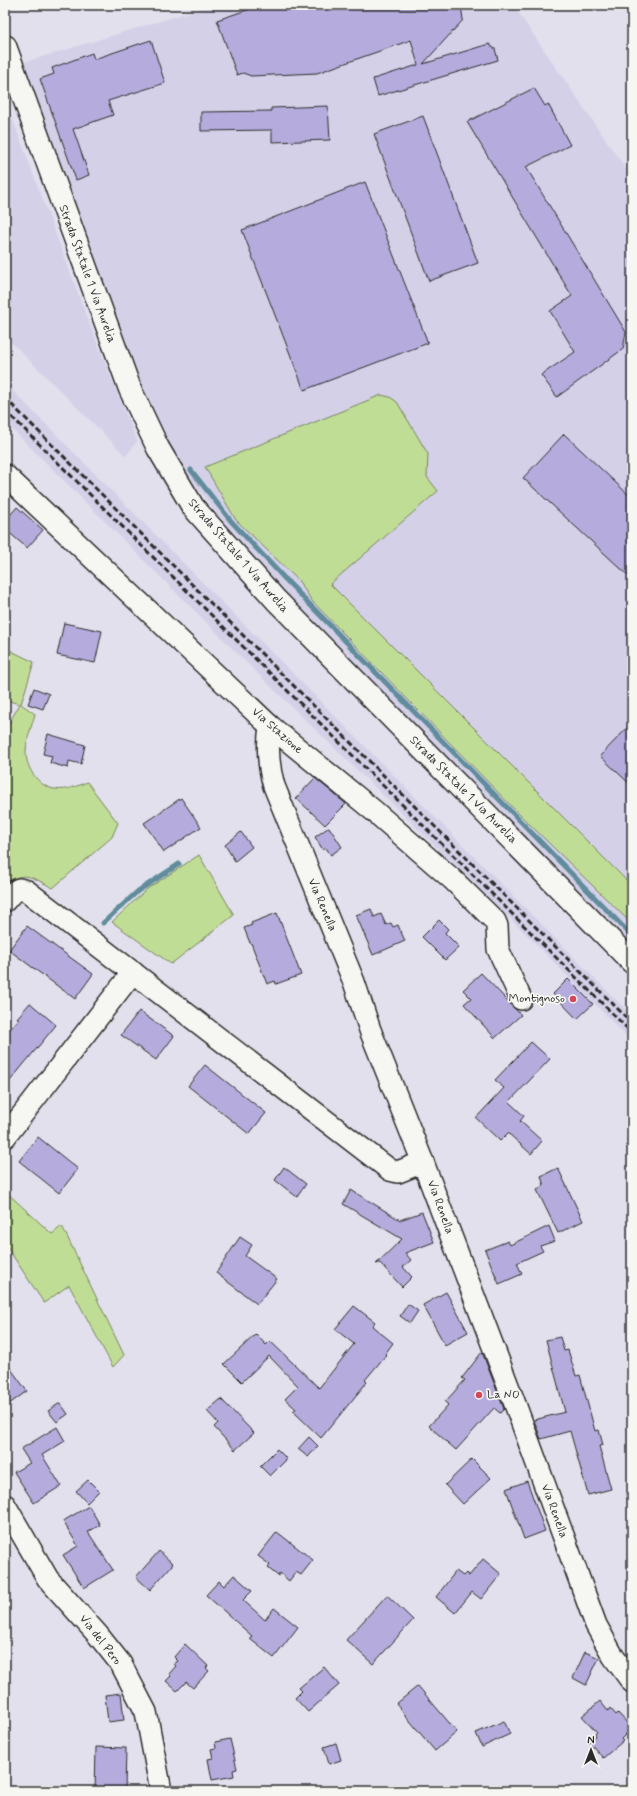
<svg xmlns="http://www.w3.org/2000/svg" width="637" height="1796" viewBox="0 0 637 1796" font-family="Mynerve,sans-serif">
<rect width="100%" height="100%" fill="#e2e0ec"/>
<filter id="ink" filterUnits="userSpaceOnUse"><feTurbulence type="fractalNoise" baseFrequency=".025" numOctaves="2"/><feDisplacementMap in="SourceGraphic" scale="8" xChannelSelector="R" yChannelSelector="G"/><feConvolveMatrix kernelMatrix="1 2 1 2 8 2 1 2 1" color-interpolation-filters="sRGB"/></filter>
<g filter="url(#ink)">
<g fill="#d4d0e8">
<polygon points="213,5 513,5 632,178 632,951 310,618 234,536 196,486 147,410 22,63"/>
<polygon points="5,99 88,320 137,441 126,456 5,336"/>
<polygon points="5,383 632,1016 632,1042 531,939 251,667 5,422"/>
</g>
<g fill="#c0dd95" stroke="#768460">
<polygon points="381,395 390,397 397,402 428,454 427,477 438,491 330,584 632,886 632,924 519,814 312,601 298,580 236,520 205,467"/>
<path d="M5 648 34 662 21 704 35 714C32 725 27 738 26 750 25 766 37 786 54 789 65 791 78 786 87 782L118 823 112 837 53 888C33 878 26 870 5 883V730L20 704 5 700Z"/>
<polygon points="199,855 234,915 171,964 112,922 147,889"/>
<polygon points="5,1191 52,1234 62,1226 124,1355 113,1367 69,1285 44,1303 5,1244"/>
</g>
<g fill="none" stroke-linecap="round" stroke-linejoin="round">
<g stroke="#608c9b" stroke-width="5">
<polyline points="191,470 231,521 285,579 632,936"/>
<polyline points="103,923 138,891 179,864"/>
</g>
</g>
<g fill="#b5acdd" stroke="#2b2b2b">
<polygon points="262,5 461,5 463,20 423,64 489,44 495,49 498,60 378,96 373,79 418,65 411,40 317,73 251,76 243,73 237,75 217,20"/>
<polygon points="151,40 165,83 108,101 113,115 73,129 89,175 76,180 40,79 54,74 52,68 92,53 94,59"/>
<polygon points="534,88 545,106 548,104 570,145 526,167 626,332 623,349 557,397 541,375 575,352 550,311 572,296 467,122"/>
<polygon points="328,106 330,140 272,142 272,130 201,131 201,112 271,111 271,108"/>
<polygon points="423,116 478,263 429,281 374,134"/>
<polygon points="365,182 428,343 304,390 242,230"/>
<polygon points="564,434 632,498 632,579 523,478"/>
<polygon points="17,507 43,530 27,548 5,529 5,521"/>
<polygon points="64,623 102,631 95,663 57,655"/>
<polygon points="34,688 49,694 43,709 28,704"/>
<polygon points="632,723 632,786 600,756"/>
<polygon points="48,734 85,745 81,764 69,761 68,768 50,763 52,756 43,754"/>
<polygon points="315,778 346,804 325,825 296,798"/>
<polygon points="181,798 201,827 164,852 144,823"/>
<polygon points="329,827 342,847 331,855 326,848 323,850 315,837"/>
<polygon points="241,832 252,847 235,861 225,845"/>
<polygon points="371,909 374,917 381,914 386,925 391,923 393,927 398,925 405,941 373,955 356,915"/>
<polygon points="277,913 301,975 276,984 275,981 267,984 251,943 250,943 244,928 252,925 251,923"/>
<polygon points="439,920 448,929 445,933 459,947 445,960 422,937"/>
<polygon points="27,926 93,974 75,999 9,950"/>
<polygon points="481,973 521,1015 495,1038 464,1004 471,998 463,990"/>
<polygon points="568,979 593,1004 577,1019 553,994"/>
<polygon points="30,1003 56,1025 5,1087 5,1035 19,1019 17,1018"/>
<polygon points="139,1011 174,1036 156,1060 121,1035"/>
<polygon points="531,1042 550,1059 509,1102 524,1116 520,1121 542,1141 531,1154 508,1133 500,1141 476,1118 504,1088 495,1080"/>
<polygon points="205,1065 266,1113 249,1134 188,1086"/>
<polygon points="38,1137 78,1169 59,1193 19,1161"/>
<polygon points="284,1167 306,1184 297,1197 275,1180"/>
<polygon points="558,1168 583,1221 558,1233 537,1190 544,1186 541,1176"/>
<polygon points="351,1190 400,1220 422,1212 434,1242 405,1253 411,1260 403,1267 412,1277 402,1287 380,1263 376,1264 402,1239 343,1204"/>
<polygon points="549,1226 555,1241 540,1246 543,1251 517,1263 522,1274 499,1284 485,1250 508,1241 510,1245"/>
<polygon points="240,1237 252,1245 245,1256 277,1279 257,1304 216,1273"/>
<polygon points="446,1292 468,1332 445,1345 423,1305"/>
<polygon points="408,1304 418,1311 410,1323 400,1316"/>
<polygon points="354,1306 375,1322 372,1326 393,1343 385,1354 386,1355 365,1380 367,1382 321,1438 293,1411 296,1409 285,1399 298,1386 269,1356 242,1382 224,1364 256,1334 266,1345 270,1341 319,1388 354,1344 335,1329"/>
<polygon points="560,1337 564,1351 568,1350 576,1376 580,1375 595,1431 599,1430 603,1445 599,1446 611,1489 588,1495 570,1431 541,1439 534,1420 565,1412 546,1340"/>
<polygon points="482,1352 504,1409 500,1413 494,1408 456,1450 429,1426 448,1405 445,1402 465,1380 462,1378"/>
<polygon points="5,1361 27,1391 5,1407"/>
<polygon points="221,1399 254,1433 235,1450 214,1427 218,1423 207,1411"/>
<polygon points="60,1403 68,1414 57,1422 48,1411"/>
<polygon points="57,1427 65,1441 42,1455 61,1486 34,1503 14,1472 30,1463 21,1449"/>
<polygon points="309,1437 318,1446 308,1457 298,1449"/>
<polygon points="277,1449 287,1459 270,1476 260,1466"/>
<polygon points="472,1459 491,1478 463,1504 445,1485"/>
<polygon points="88,1480 99,1491 87,1503 76,1491"/>
<polygon points="527,1481 545,1531 524,1539 506,1489"/>
<polygon points="89,1506 100,1525 88,1532 113,1570 84,1588 63,1555 78,1546 63,1521"/>
<polygon points="277,1532 313,1560 301,1575 296,1572 289,1581 280,1573 278,1576 268,1568 270,1565 258,1556"/>
<polygon points="159,1551 173,1564 150,1590 136,1577"/>
<polygon points="483,1559 501,1574 481,1599 472,1592 455,1613 436,1597 456,1571 463,1576 466,1573 469,1576"/>
<polygon points="234,1575 252,1591 243,1600 265,1620 274,1608 298,1627 274,1658 250,1639 252,1636 206,1595 219,1581 224,1586"/>
<polygon points="387,1595 413,1620 373,1664 346,1640"/>
<polygon points="185,1644 208,1666 206,1668 209,1671 193,1688 186,1682 177,1691 166,1681 171,1676 169,1674 176,1666 174,1664 178,1661 174,1657"/>
<polygon points="585,1652 599,1658 586,1685 573,1678"/>
<polygon points="324,1667 339,1685 308,1712 295,1698 302,1691 299,1688"/>
<polygon points="418,1686 457,1732 435,1751 396,1704"/>
<polygon points="121,1693 124,1720 108,1722 105,1695"/>
<polygon points="600,1701 608,1711 610,1708 616,1715 618,1713 632,1728 621,1739 623,1741 603,1758 589,1742 596,1736 595,1734 597,1732 582,1716"/>
<polygon points="504,1721 510,1734 482,1747 476,1733"/>
<polygon points="230,1739 237,1769 233,1770 234,1776 212,1780 208,1759 213,1758 211,1749 216,1748 215,1742"/>
<polygon points="336,1743 341,1760 329,1764 324,1747"/>
<polygon points="96,1747 126,1748 125,1791 95,1791"/>
</g>
<g fill="none" stroke-linecap="round" stroke-linejoin="round">
<g stroke="#2b2b2b" stroke-width="24">
<g id="minor">
<polyline points="5,475 270,726 374,811 452,879 495,921 497,926 498,949 521,999"/>
<path d="M270 726C267 747 268 766 274 786L354 982 370 1030 424 1165 515 1404 596 1625 613 1656 632 1682"/>
<polyline points="5,901 11,894 19,889 27,891 390,1170 398,1172 423,1162"/>
<polyline points="5,1137 133,972"/>
<polyline points="5,1505 48,1579 98,1635 121,1664 146,1712 161,1791"/>
</g>
</g>
<g stroke="#2b2b2b" stroke-width="25">
<polyline id="major" points="5,46 130,389 158,448 193,507 276,600 632,962"/>
</g>
<use href="#minor" stroke="#f6f6f2" stroke-width="21"/>
<use href="#major" stroke="#f6f6f2" stroke-width="22"/>
<g stroke="#2b2b2b" stroke-width="3" stroke-dasharray="6 3" stroke-linecap="butt">
<polyline points="5,398 632,1023"/>
<polyline points="5,410 632,1033"/>
</g>
</g>
</g>
<g fill="#d1495b" stroke="#f6f6f2" stroke-width="1.5">
<circle cx="573" cy="999" r="4"/>
<circle cx="479" cy="1395" r="4"/>
</g>
<g text-anchor="middle" dominant-baseline="central" stroke-width="3.5" stroke-linejoin="round" paint-order="stroke">
<g font-size="12" fill="#2b2b2b" stroke="#f6f6f2">
<text transform="translate(87 274) rotate(70)">Strada Statale 1 Via Aurelia</text>
<text transform="translate(238 556) rotate(49)">Strada Statale 1 Via Aurelia</text>
<text transform="translate(277 731) rotate(41)">Via Stazione</text>
<text transform="translate(463 790) rotate(45)">Strada Statale 1 Via Aurelia</text>
<text transform="translate(322 905) rotate(67)">Via Renella</text>
<text transform="translate(440 1207) rotate(70)">Via Renella</text>
<text transform="translate(554 1511) rotate(70)">Via Renella</text>
<text transform="translate(100 1640) rotate(52)">Via del Pero</text>
</g>
<g font-size="12" fill="#2b2b2b" stroke="#f6f6f2" text-anchor="end">
<text x="565" y="999">Montignoso</text>
<text x="487" y="1395" text-anchor="start">La NO</text>
</g>
</g>
<rect width="637" height="1796" fill="none" stroke="#f6f6f2" stroke-width="20"/>
<rect x="10" y="10" width="617" height="1776" fill="none" stroke="#2b2b2b" stroke-width="1.5" filter="url(#ink)"/>
<g transform="translate(591 1750)" stroke="#f6f6f2" stroke-width="3" paint-order="stroke">
<path d="M0-3L7 15L0 10L-7 15Z" fill="#2b2b2b"/>
<text y="-6" font-size="11" font-weight="bold" text-anchor="middle" fill="#2b2b2b">N</text>
</g>
</svg>
